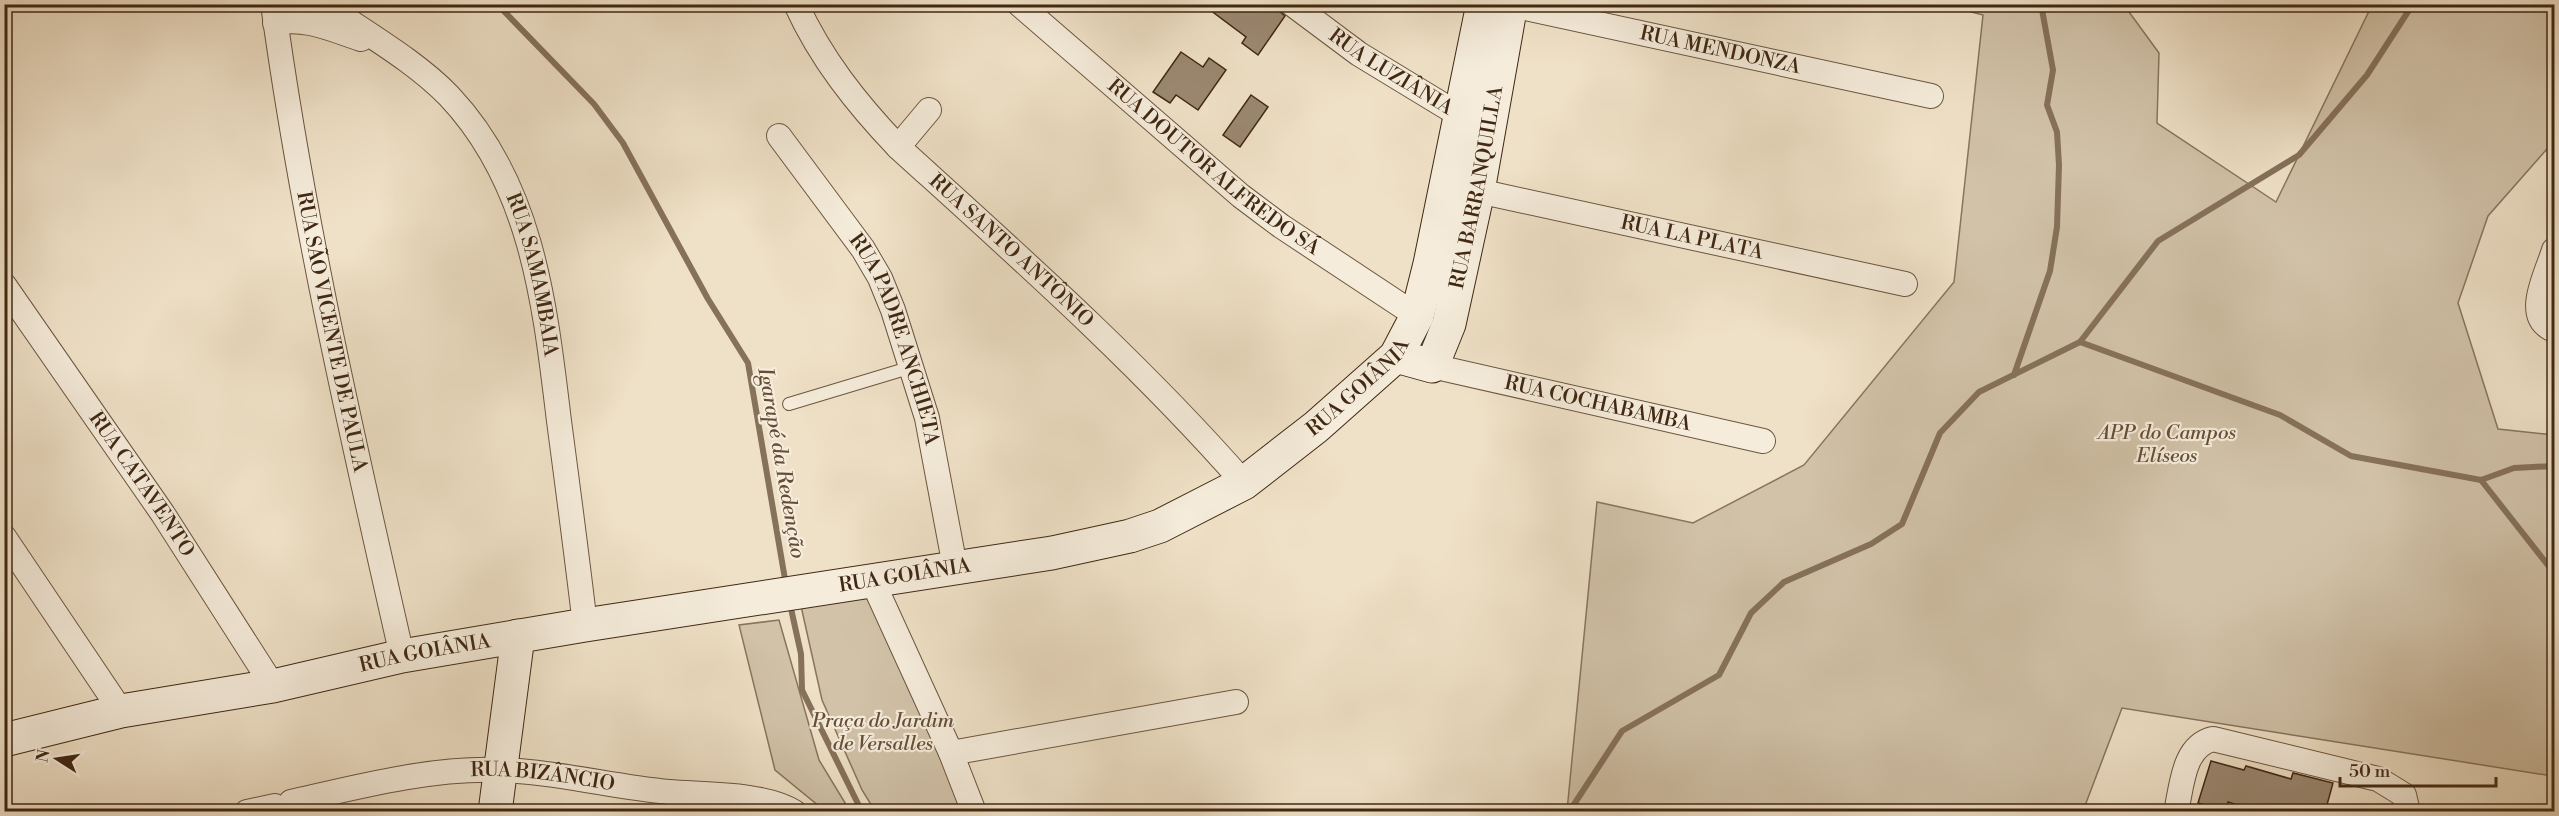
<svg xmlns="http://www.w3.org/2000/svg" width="2559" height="816" viewBox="0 0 2559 816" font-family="'Libre Bodoni',serif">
<rect width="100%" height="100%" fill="#efe1c7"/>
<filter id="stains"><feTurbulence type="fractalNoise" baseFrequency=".00333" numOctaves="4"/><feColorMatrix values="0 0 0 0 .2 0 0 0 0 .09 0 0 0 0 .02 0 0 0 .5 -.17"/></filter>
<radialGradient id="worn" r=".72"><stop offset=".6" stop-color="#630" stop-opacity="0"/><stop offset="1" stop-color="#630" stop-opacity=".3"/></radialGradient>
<g fill="#d1c2a8" stroke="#88755e" stroke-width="1.5">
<polygon points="1945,5 2124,5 2159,53 2157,123 2276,202 2372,5 2554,5 2554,141 2488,216 2458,303 2498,429 2554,435 2554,787 2552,776 2122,708 2083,811 1567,811 1597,502 1693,523 1804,465 1954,282 1983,15"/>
<polygon points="868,596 944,765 961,811 875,811 862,790 822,700 801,606"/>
<polygon points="779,620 819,760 850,811 821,811 820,807 775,770 739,625"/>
</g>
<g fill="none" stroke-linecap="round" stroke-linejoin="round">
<g stroke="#86715a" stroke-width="6">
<polyline points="497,4 594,104 623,143 708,299 748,363 786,585"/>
<polyline points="2080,342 2280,415 2351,456 2481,480 2514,468 2554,466"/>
<polyline points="2014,375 2050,271 2057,227 2059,165 2057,132 2047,105 2053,70 2041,4"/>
<polyline points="2481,480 2554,573"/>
<polyline points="790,604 801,654 802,690 862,812"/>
<polyline points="1569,812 1622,731 1719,675 1751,613 1784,582 1871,544 1902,524 1940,433 1979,392 2080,342 2158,241 2299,155 2367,75 2413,4"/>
</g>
</g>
<g fill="#9b8871" stroke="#402813" stroke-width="1.5">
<polygon points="1202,4 1271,4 1285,16 1258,55 1242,43 1246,37"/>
<polygon points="1181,52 1203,67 1209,58 1226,70 1198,110 1176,95 1170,103 1153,92"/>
<polygon points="1251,95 1268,107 1240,147 1223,135"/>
<polygon points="2211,761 2244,770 2246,766 2291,779 2293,773 2333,783 2325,812 2260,812 2228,802 2226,811 2198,803"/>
</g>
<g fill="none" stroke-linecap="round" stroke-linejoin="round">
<g stroke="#6c5640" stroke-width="14">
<polyline id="lane" points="789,404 912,367"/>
</g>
<g stroke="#6c5640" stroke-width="26">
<g id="street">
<path id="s1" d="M273 4C303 224 353 440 402 656"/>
<path id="s2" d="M324 4C365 33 414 60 449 96 533 185 545 306 559 421 568 489 577 557 585 625"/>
<path id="s3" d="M796 4C821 59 857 104 898 147 1017 255 1138 362 1244 483"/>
<path id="s4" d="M1019 4 1241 196 1281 226 1417 316"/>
<path id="s5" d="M1292 4 1359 54 1461 116"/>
<path id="s6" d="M1511 5 1931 96"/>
<path d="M275 23C305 16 333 30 361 39"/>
<path id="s7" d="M779 136 863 249 880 278 893 310 927 418 955 567"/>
<polyline points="898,147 929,110"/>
<path id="s8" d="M1478 191 1905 284"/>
<path d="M2554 250C2547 274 2522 317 2554 330"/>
<path id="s9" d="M4 285 163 514 273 686"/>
<path id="s10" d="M1432 366 1763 441"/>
<polyline points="4,537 121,711"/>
<polyline points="872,580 951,753 974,812"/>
<polyline points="951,753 1236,702"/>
<path id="s11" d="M291 802C357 787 429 768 497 770 554 771 613 787 669 792 704 795 764 793 794 812"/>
<polyline points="247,812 275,806"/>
<path d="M2176 812C2182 786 2183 746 2213 739L2378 779 2404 795 2408 812"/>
</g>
</g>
<g stroke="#402813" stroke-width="35">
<g id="secondary">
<path id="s12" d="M1396 356 1432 366 1449 324 1478 191 1511 4"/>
<path id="s13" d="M4 740 121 711 273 686 402 656 585 625 1052 553 1130 536 1160 526 1244 483 1316 427 1396 356 1417 316 1430 264 1483 4"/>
<polyline points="495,812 518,636"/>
</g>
</g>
<use href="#lane" stroke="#f5ecdb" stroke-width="12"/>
<use href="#street" stroke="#f5ecdb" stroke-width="24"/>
<use href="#secondary" stroke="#f5ecdb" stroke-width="33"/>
</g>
<g text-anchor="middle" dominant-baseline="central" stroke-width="4.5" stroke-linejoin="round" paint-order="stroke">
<g font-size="20" fill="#402813" stroke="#f5ecdb">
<text stroke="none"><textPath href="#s6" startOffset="214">RUA MENDONZA</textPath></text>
<text stroke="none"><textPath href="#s5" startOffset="120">RUA LUZIÂNIA</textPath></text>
<text stroke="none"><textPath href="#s4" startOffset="254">RUA DOUTOR ALFREDO SÁ</textPath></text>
<text stroke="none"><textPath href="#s12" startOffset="222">RUA BARRANQUILLA</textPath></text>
<text stroke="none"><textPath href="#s8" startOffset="219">RUA LA PLATA</textPath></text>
<text stroke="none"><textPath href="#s3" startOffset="330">RUA SANTO ANTÔNIO</textPath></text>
<text stroke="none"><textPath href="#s2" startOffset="356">RUA SAMAMBAIA</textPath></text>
<text stroke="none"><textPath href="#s1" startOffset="333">RUA SÃO VICENTE DE PAULA</textPath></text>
<text stroke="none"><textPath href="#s7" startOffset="237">RUA PADRE ANCHIETA</textPath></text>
<text stroke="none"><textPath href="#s13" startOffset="1420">RUA GOIÂNIA</textPath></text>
<text stroke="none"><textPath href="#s10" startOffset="170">RUA COCHABAMBA</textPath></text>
<text stroke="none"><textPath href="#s9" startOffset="242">RUA CATAVENTO</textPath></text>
<text stroke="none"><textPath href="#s13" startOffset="916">RUA GOIÂNIA</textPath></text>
<text stroke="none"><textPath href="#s13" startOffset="430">RUA GOIÂNIA</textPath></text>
<text stroke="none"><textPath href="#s11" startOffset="255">RUA BIZÂNCIO</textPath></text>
</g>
<g font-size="20" font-style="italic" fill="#644e38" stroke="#f5ecdb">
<text x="2167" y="433">APP do Campos<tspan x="2167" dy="23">Elíseos</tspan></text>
<text x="883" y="721">Praça do Jardim<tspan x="883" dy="23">de Versalles</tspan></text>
</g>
<g font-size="21" font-style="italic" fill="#634d37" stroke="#f5ecdb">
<text transform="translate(781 463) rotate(80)">Igarapé da Redenção</text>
</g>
</g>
<rect width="2559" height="816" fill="none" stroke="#efe1c7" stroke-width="24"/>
<rect x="6" y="6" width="2547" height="804" fill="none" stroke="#402813" stroke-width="3"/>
<rect x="12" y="12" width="2535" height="792" fill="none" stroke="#402813" stroke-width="1.5"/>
<g transform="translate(57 759) rotate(282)" stroke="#f5ecdb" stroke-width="4.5" paint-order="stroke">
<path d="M0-4.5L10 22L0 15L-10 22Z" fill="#402813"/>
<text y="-9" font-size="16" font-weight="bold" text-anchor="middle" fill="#402813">N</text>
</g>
<path d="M2340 777v9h156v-9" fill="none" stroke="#402813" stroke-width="3"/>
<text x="2349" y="777" font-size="18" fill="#402813" stroke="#f5ecdb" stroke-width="4.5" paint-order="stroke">50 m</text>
<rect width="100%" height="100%" filter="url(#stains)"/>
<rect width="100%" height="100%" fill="url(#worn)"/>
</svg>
